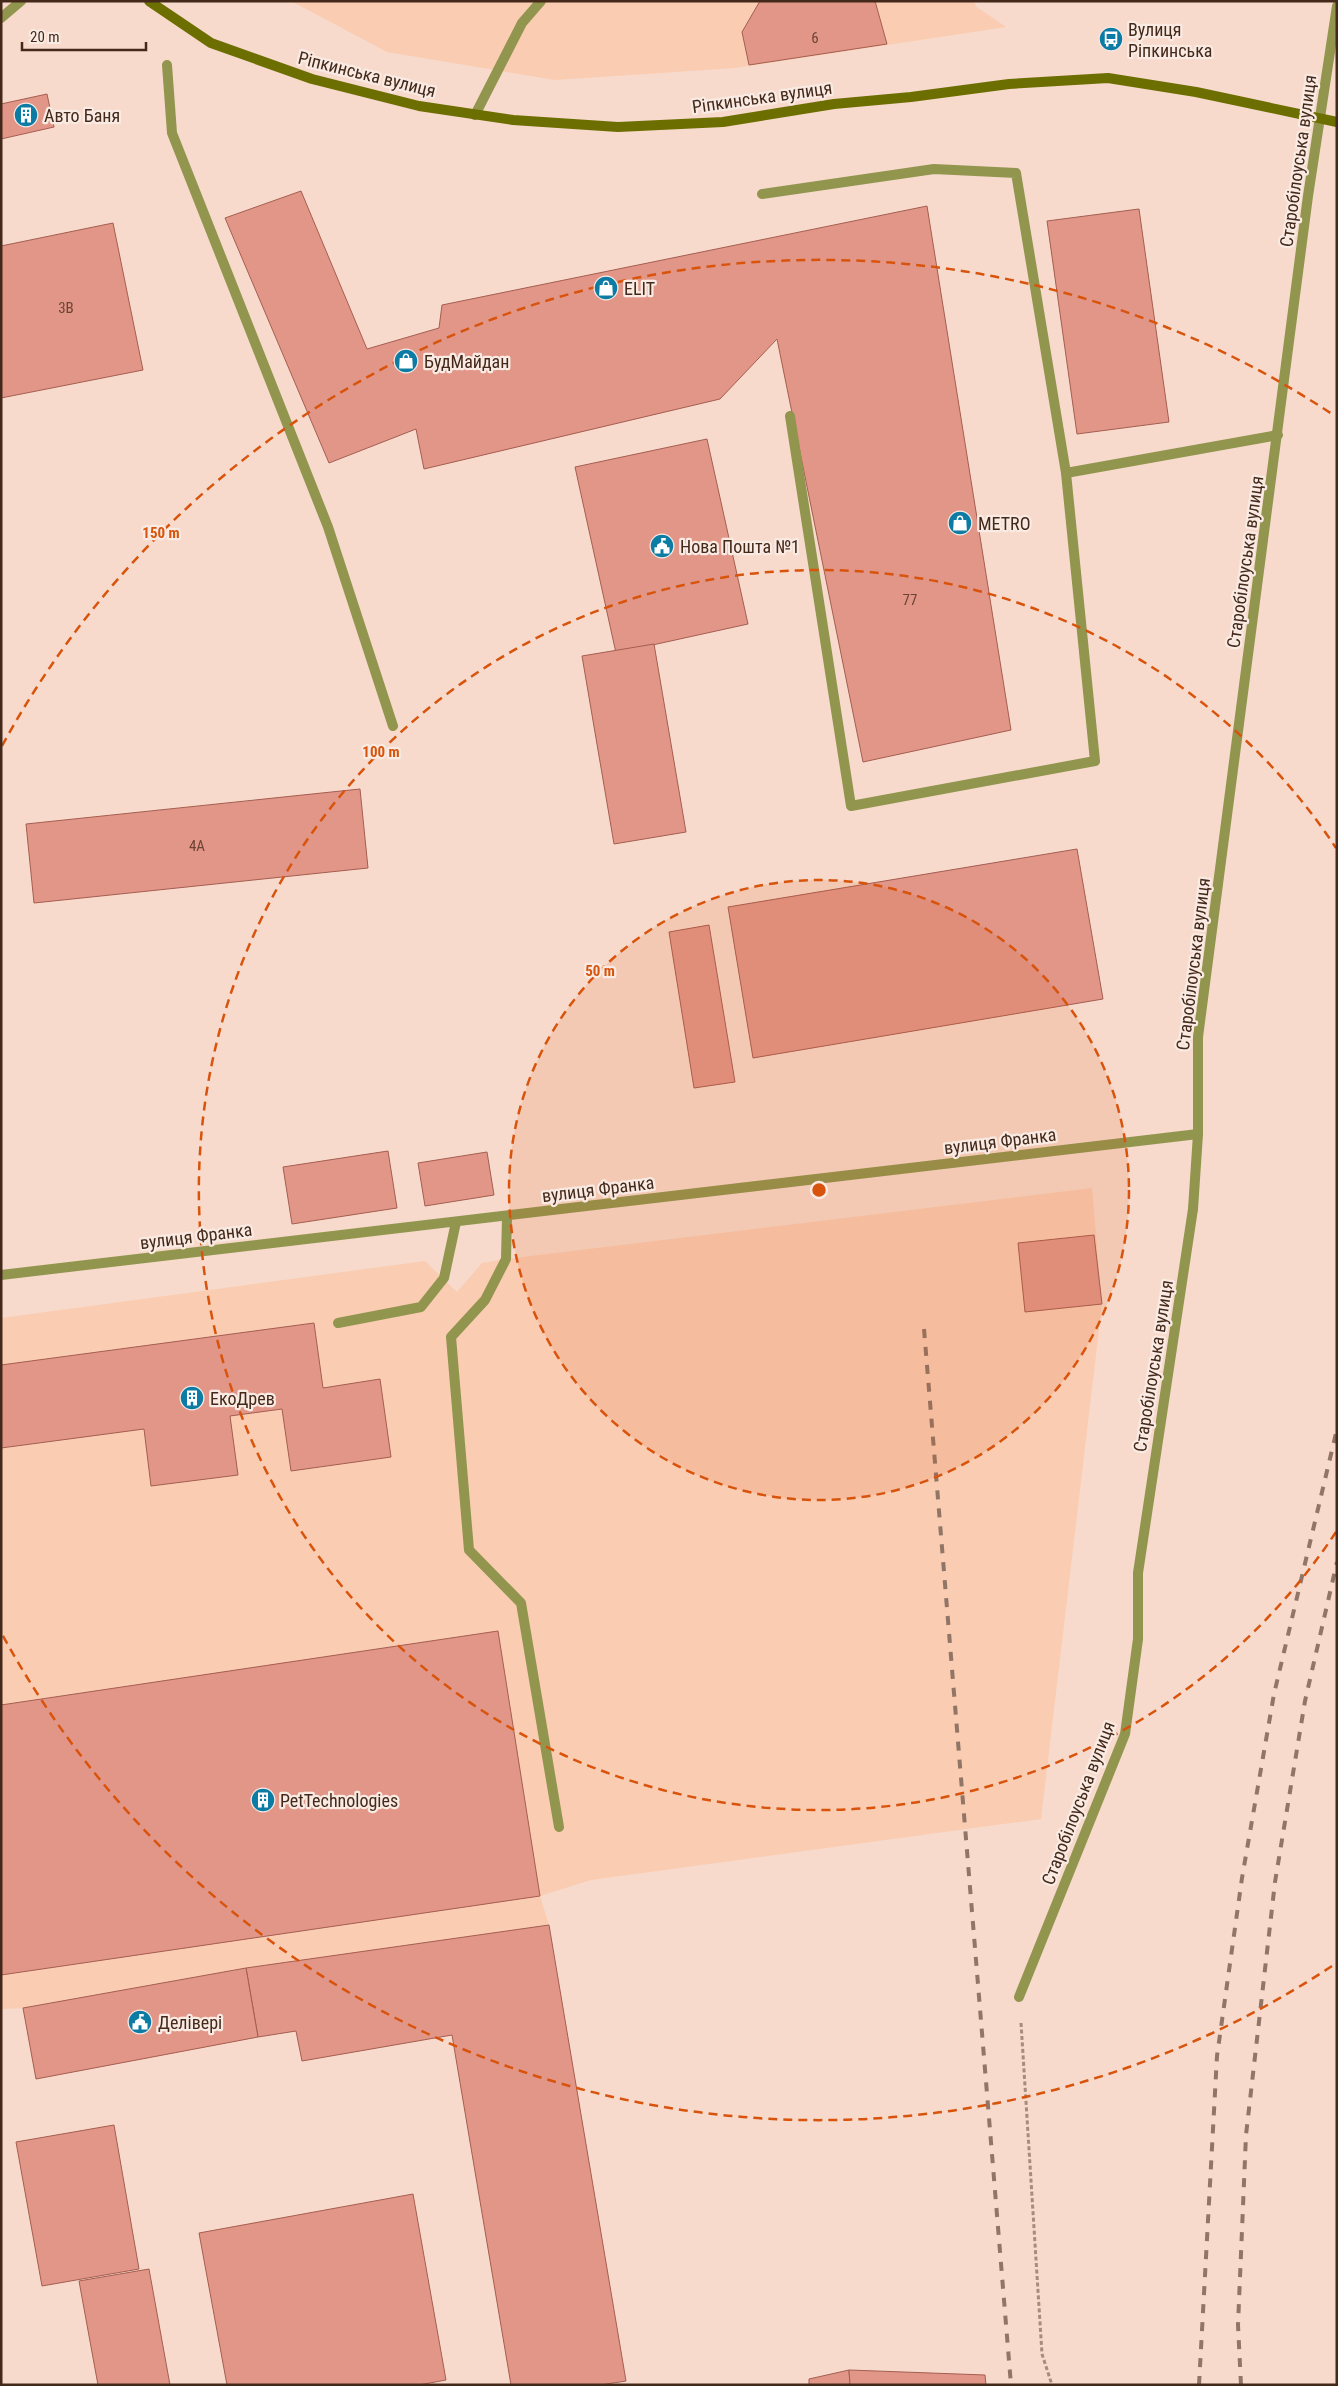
<svg xmlns="http://www.w3.org/2000/svg" width="1338" height="2386" viewBox="0 0 1338 2386" font-family="'Roboto Condensed',sans-serif">
<rect width="100%" height="100%" fill="#f7dacb"/>
<g fill="#faccb2">
<polygon points="291,1 973,1 977,7 1006,27 735,68 555,80 387,52"/>
<polygon points="1092,1188 1102,1304 1041,1819 591,1880 540,1896 549,1925 246,1968 23,2008 1,2009 1,1318 425,1261 457,1292 482,1263 506,1259"/>
</g>
<g fill="#e29688" stroke="#a45e51">
<polygon points="760,1 875,1 887,44 749,65 742,32"/>
<polygon points="47,94 54,127 1,139 1,104"/>
<polygon points="301,191 367,349 439,328 442,305 927,206 1011,730 863,762 777,339 720,399 424,469 416,429 329,463 225,218"/>
<polygon points="1139,209 1169,422 1077,434 1047,221"/>
<polygon points="113,223 143,370 1,398 1,246"/>
<polygon points="707,439 748,624 616,653 575,467"/>
<polygon points="654,644 686,832 614,844 582,656"/>
<polygon points="360,789 368,868 34,903 26,824"/>
<polygon points="1077,849 1103,999 753,1058 728,907"/>
<polygon points="709,925 735,1082 694,1088 669,932"/>
<polygon points="388,1151 397,1208 292,1224 283,1167"/>
<polygon points="487,1152 494,1195 425,1206 418,1163"/>
<polygon points="1094,1235 1102,1304 1025,1312 1018,1243"/>
<polygon points="314,1323 323,1388 380,1379 391,1457 291,1471 282,1409 230,1416 238,1475 151,1486 144,1429 1,1448 1,1365"/>
<polygon points="498,1631 540,1896 1,1975 1,1705"/>
<polygon points="549,1925 626,2381 600,2385 511,2385 452,2035 302,2061 296,2031 258,2037 246,1968"/>
<polygon points="246,1968 258,2037 36,2079 23,2008"/>
<polygon points="114,2125 139,2269 42,2286 16,2142"/>
<polygon points="413,2194 446,2380 419,2385 227,2385 199,2233"/>
<polygon points="149,2269 170,2385 98,2385 79,2281"/>
<polygon points="849,2370 850,2385 809,2385 809,2379"/>
<polygon points="849,2370 985,2375 986,2385 850,2385"/>
</g>
<g fill="none" stroke-linecap="round" stroke-linejoin="round">
<polyline stroke="#a78b7c" stroke-width="3" stroke-dasharray="4 2.5" stroke-linecap="butt" points="1021,2023 1042,2354 1052,2385"/>
<g stroke="#91954e" stroke-width="10">
<polyline points="1,18 21,1"/>
<polyline points="167,65 172,133 328,527 393,726"/>
<polyline points="475,115 522,23 541,1"/>
<polyline points="762,194 934,169 1016,173 1066,473"/>
<polyline points="790,416 851,806 1095,761 1066,473 1278,435"/>
<polyline points="507,1216 506,1259 485,1300 451,1337 469,1550 521,1603 559,1827"/>
<polyline points="338,1323 421,1307 444,1278 456,1222"/>
</g>
<g stroke="#91954e" stroke-width="10">
<polyline points="1,1275 1198,1134"/>
<polyline points="1019,1997 1125,1734 1138,1639 1138,1573 1193,1209"/>
</g>
<polyline stroke="#91954e" stroke-width="10" points="1193,1209 1198,1134 1198,1037 1308,196 1337,6"/>
<polyline stroke="#6c6e00" stroke-width="10" points="149,1 211,43 312,79 419,106 513,120 618,127 723,122 834,104 911,97 1009,84 1108,78 1196,92 1337,122"/>
<g stroke="#917566" stroke-width="4" stroke-dasharray="9 9" stroke-linecap="butt">
<polyline points="924,1329 1011,2385"/>
<polyline points="1199,2385 1217,2056 1242,1878 1274,1694 1337,1429"/>
<polyline points="1241,2385 1238,2325 1246,2135 1275,1882 1305,1701 1337,1562"/>
</g>
</g>
<circle cx="819" cy="1190" r="310" fill="#d8540d" fill-opacity=".12"/>
<g fill="none" stroke="#d8540d" stroke-width="2.5" stroke-dasharray="9 6">
<circle cx="819" cy="1190" r="310"/>
<path d="M1336 1532A620 620 0 1 1 1336 848"/>
<path d="M1332 1966A930 930 0 0 1 2 1634M2 746A930 930 0 0 1 1332 414"/>
</g>
<defs>
<g id="bus-disc" transform="scale(1.25)"><circle r="9.5" fill="#0d7ca5" stroke="#f9ebe3"/><path d="M-5-6H5V4H4V6H2V4H-2V6H-4V4H-5ZM-3.5-4V0h7V-4ZM-3.5 1.2v1.5H-2V1.2ZM2 1.2v1.5H3.5V1.2Z" fill="#fff"/></g>
<g id="building-disc" transform="scale(1.25)"><circle r="9.5" fill="#0d7ca5" stroke="#f9ebe3"/><path d="M-4-6H4V6H1V3H-1V6H-4ZM-2.5-4.3h1.7v1.8h-1.7ZM.8-4.3h1.7v1.8H.8ZM-2.5-1h1.7V.8h-1.7ZM.8-1h1.7V.8H.8Z" fill="#fff"/></g>
<g id="shop-disc" transform="scale(1.25)"><circle r="9.5" fill="#0d7ca5" stroke="#f9ebe3"/><path d="M-5-2.5h2.3a2.7 3.5 0 0 1 5.4 0H5L5.5 6h-11ZM-1.5-2.5h3a1.5 2.3 0 0 0-3 0Z" fill="#fff"/></g>
<g id="civic-disc" transform="scale(1.25)"><circle r="9.5" fill="#0d7ca5" stroke="#f9ebe3"/><path d="M-.6-6.5H3V-4.5H.6V-3L4-1V1h2V6H-6V1h2V-1L-.6-3ZM-1.2 2.5V6h2.4V2.5Z" fill="#fff"/></g>
</defs>
<g fill-rule="evenodd">
<use href="#bus-disc" x="1111" y="39"/>
<use href="#building-disc" x="26" y="115"/>
<use href="#shop-disc" x="606" y="288"/>
<use href="#shop-disc" x="406" y="361"/>
<use href="#shop-disc" x="960" y="523"/>
<use href="#civic-disc" x="662" y="546"/>
<use href="#building-disc" x="192" y="1398"/>
<use href="#building-disc" x="263" y="1800"/>
<use href="#civic-disc" x="140" y="2022"/>
</g>
<g text-anchor="middle" dominant-baseline="central" stroke-width="4.5" stroke-linejoin="round" paint-order="stroke">
<g font-size="15" fill="#6c4436">
<text x="815" y="38">6</text>
<text x="66" y="308">3В</text>
<text x="910" y="600">77</text>
<text x="197" y="846">4А</text>
</g>
<g font-size="18" fill="#44291a" stroke="#f9ebe3" text-anchor="start">
<text x="1128" y="29">Вулиця<tspan x="1128" dy="21">Ріпкинська</tspan></text>
<text x="44" y="115">Авто Баня</text>
<text x="624" y="288">ELIT</text>
<text x="424" y="361">БудМайдан</text>
<text x="978" y="523">METRO</text>
<text x="680" y="546">Нова Пошта №1</text>
<text x="210" y="1398">ЕкоДрев</text>
<text x="280" y="1800">PetTechnologies</text>
<text x="158" y="2022">Делівері</text>
</g>
<g font-size="18" fill="#44291a" stroke="#f9ebe3">
<text transform="translate(367 74) rotate(14)">Ріпкинська вулиця</text>
<text transform="translate(762 97) rotate(-8)">Ріпкинська вулиця</text>
<text transform="translate(1298 161) rotate(-82)">Старобілоуська вулиця</text>
<text transform="translate(1245 562) rotate(-82)">Старобілоуська вулиця</text>
<text transform="translate(1193 964) rotate(-83)">Старобілоуська вулиця</text>
<text transform="translate(1000 1141) rotate(-7)">вулиця Франка</text>
<text transform="translate(598 1189) rotate(-7)">вулиця Франка</text>
<text transform="translate(196 1236) rotate(-7)">вулиця Франка</text>
<text transform="translate(1153 1366) rotate(-81)">Старобілоуська вулиця</text>
<text transform="translate(1078 1803) rotate(-69)">Старобілоуська вулиця</text>
</g>
</g>
<circle cx="819" cy="1190" r="8" fill="#d8540d" stroke="#f9ebe3" stroke-width="2.5"/>
<g font-size="15" text-anchor="middle" font-weight="bold" fill="#d8540d" stroke="#f9ebe3" stroke-width="4.5" stroke-linejoin="round" paint-order="stroke">
<text x="161" y="538">150 m</text>
<text x="381" y="757">100 m</text>
<text x="600" y="976">50 m</text>
</g>
<rect width="1338" height="2386" fill="none" stroke="#44291a" stroke-width="5"/>
<path d="M22 42v8h124v-8" fill="none" stroke="#44291a" stroke-width="2.5"/>
<text x="30" y="42" font-size="15" fill="#44291a" stroke="#f9ebe3" stroke-width="4" paint-order="stroke">20 m</text>
</svg>
